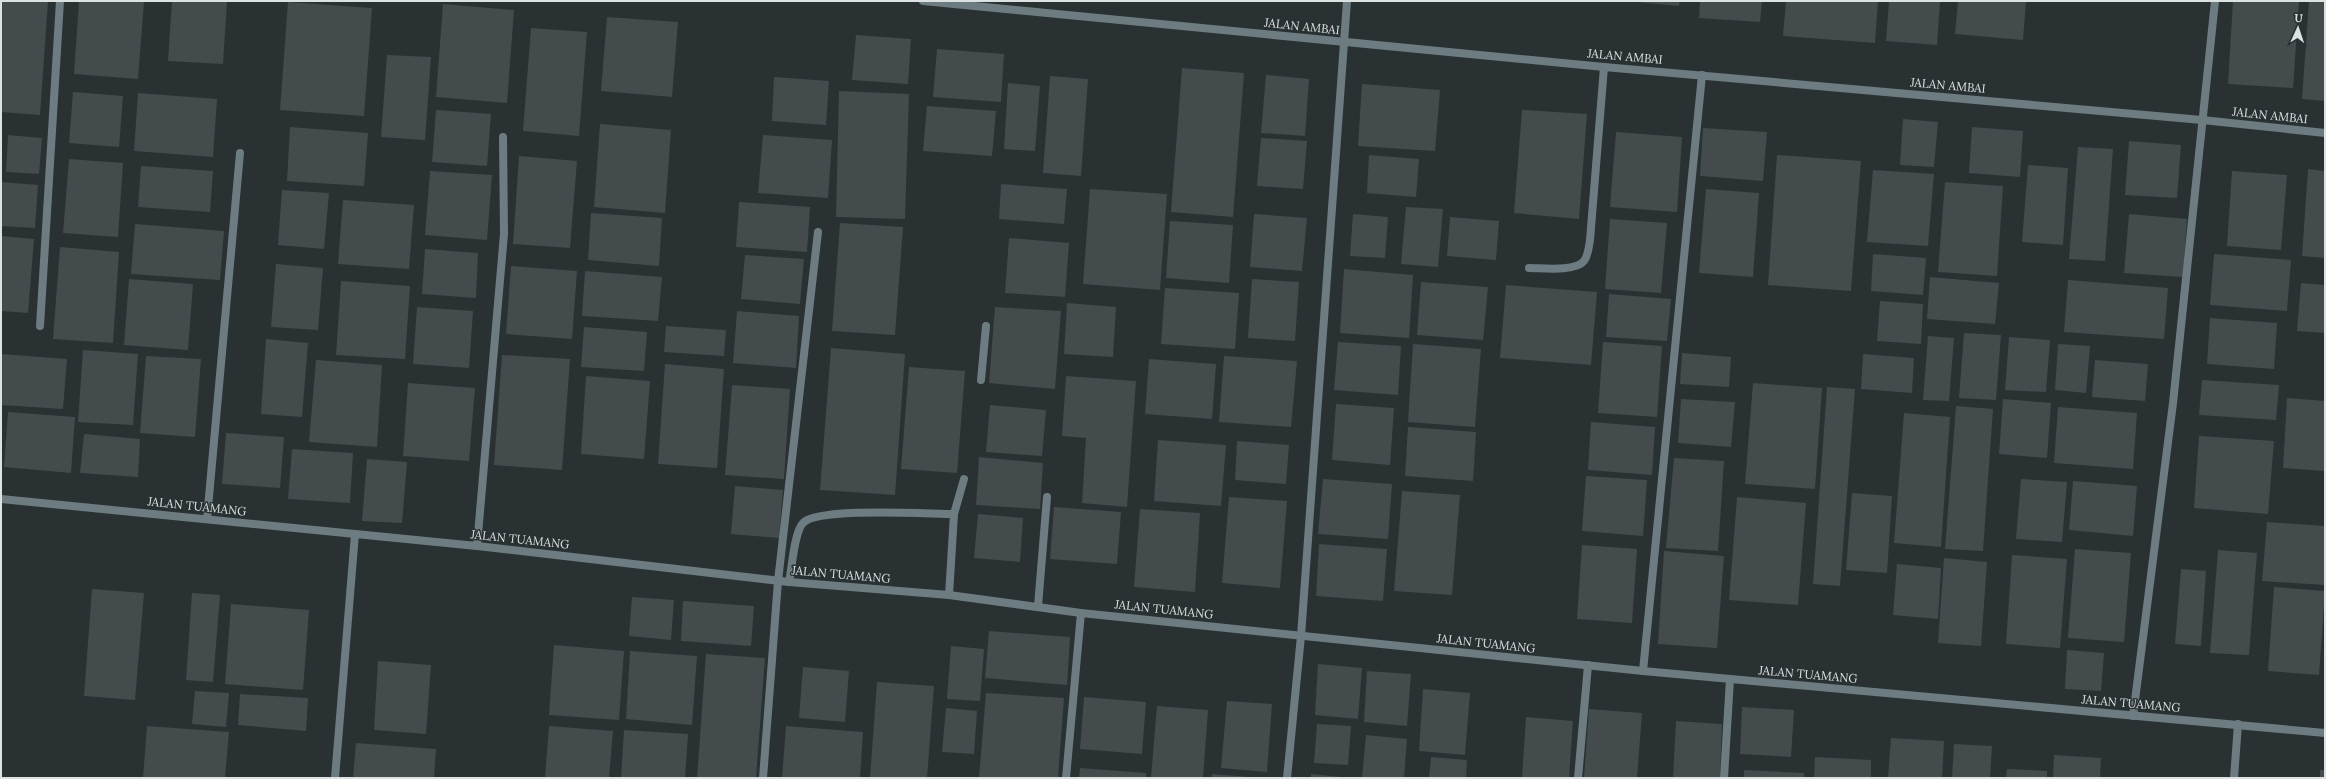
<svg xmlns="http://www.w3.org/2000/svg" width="2326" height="779" viewBox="0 0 2326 779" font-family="Lora,serif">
<rect width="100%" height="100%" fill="#293133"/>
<g fill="#434b4d">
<polygon points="1,1 48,1 40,115 1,112"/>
<polygon points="79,1 144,2 138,79 74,74"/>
<polygon points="172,1 227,1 223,64 168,61"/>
<polygon points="1627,1 1680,1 1679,6"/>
<polygon points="1700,1 1762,1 1760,22 1699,18"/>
<polygon points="1786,1 1878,1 1875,43 1783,36"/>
<polygon points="1889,1 1940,1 1937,45 1886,41"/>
<polygon points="1958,1 2026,1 2023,40 1955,34"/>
<polygon points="2233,1 2299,1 2293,88 2228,84"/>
<polygon points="2309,1 2325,1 2325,101 2302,99"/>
<polygon points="288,2 372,8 364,116 280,110"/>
<polygon points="443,4 514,10 507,103 436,97"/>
<polygon points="607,17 678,22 672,97 601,91"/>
<polygon points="531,28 587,32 579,136 523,131"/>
<polygon points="856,35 911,39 908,84 852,80"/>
<polygon points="937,49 1004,54 1001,102 933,97"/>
<polygon points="387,55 431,57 425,140 381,137"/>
<polygon points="1182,68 1244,73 1233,217 1171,212"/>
<polygon points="1266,75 1309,79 1305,136 1261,133"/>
<polygon points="1050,76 1088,79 1081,176 1043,173"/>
<polygon points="774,77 829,81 826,125 772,121"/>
<polygon points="1008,83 1040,86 1035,151 1004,149"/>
<polygon points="1362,84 1440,90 1435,151 1358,146"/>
<polygon points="839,91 909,94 905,219 836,217"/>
<polygon points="73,92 123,96 119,147 69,143"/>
<polygon points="138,93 217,99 213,157 134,151"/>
<polygon points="927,106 996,111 992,156 923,151"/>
<polygon points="436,110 491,114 487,166 432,162"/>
<polygon points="1522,110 1587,114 1579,219 1514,213"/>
<polygon points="1903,119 1938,122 1934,167 1900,165"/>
<polygon points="600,124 671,130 665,213 594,207"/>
<polygon points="290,127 368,133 364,186 287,181"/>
<polygon points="1972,127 2023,131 2020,177 1969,173"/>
<polygon points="1703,128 1767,132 1763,181 1700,176"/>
<polygon points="1616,132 1682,137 1677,212 1610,207"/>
<polygon points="8,135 42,138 39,174 6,172"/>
<polygon points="763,135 832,140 828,198 758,193"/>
<polygon points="1261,138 1307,141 1303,189 1257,186"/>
<polygon points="2129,141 2181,145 2177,198 2125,195"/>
<polygon points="2078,147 2113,149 2105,261 2069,259"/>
<polygon points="1369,155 1419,159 1416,197 1367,193"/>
<polygon points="1777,155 1861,161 1851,291 1768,285"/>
<polygon points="519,156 577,161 570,248 513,244"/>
<polygon points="69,159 123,163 118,237 63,233"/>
<polygon points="2028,165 2068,168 2063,245 2022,242"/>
<polygon points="141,166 213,171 210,212 138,207"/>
<polygon points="2308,169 2325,171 2325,258 2302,256"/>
<polygon points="1873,170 1934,174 1928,246 1867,242"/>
<polygon points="430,171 492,175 487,240 425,235"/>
<polygon points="2232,171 2287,175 2281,250 2227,246"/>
<polygon points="1,182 38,185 35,228 1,226"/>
<polygon points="1945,182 2003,186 1997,276 1938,272"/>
<polygon points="1001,184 1067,189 1064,224 999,219"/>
<polygon points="1090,189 1167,194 1160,290 1083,284"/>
<polygon points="1706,189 1759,193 1753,277 1699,273"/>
<polygon points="282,190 329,193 324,249 278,245"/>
<polygon points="343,200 414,205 409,269 338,264"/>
<polygon points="739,202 810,207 807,252 736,247"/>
<polygon points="1406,207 1443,209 1438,267 1401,264"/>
<polygon points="591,213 662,218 659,266 588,260"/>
<polygon points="1254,214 1307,218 1302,271 1250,267"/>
<polygon points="1353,214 1388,217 1385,258 1350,256"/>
<polygon points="2129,214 2187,219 2183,277 2124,273"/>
<polygon points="1450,217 1499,221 1496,260 1447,256"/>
<polygon points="1610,219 1667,223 1661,293 1605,289"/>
<polygon points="1170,221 1233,225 1229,283 1166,278"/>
<polygon points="840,223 903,227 895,335 832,331"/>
<polygon points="135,224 224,231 220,280 131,274"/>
<polygon points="1,236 34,239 28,313 1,311"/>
<polygon points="1009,238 1069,243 1065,297 1005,293"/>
<polygon points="60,247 119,252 113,343 53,339"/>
<polygon points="425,249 478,253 476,298 422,294"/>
<polygon points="1873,254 1926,258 1923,295 1871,291"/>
<polygon points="2214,254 2291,260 2287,311 2210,305"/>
<polygon points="745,255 804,259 800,304 741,299"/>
<polygon points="276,264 323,268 318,330 271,327"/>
<polygon points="511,266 577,271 572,339 506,334"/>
<polygon points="1344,269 1413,275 1409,338 1340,333"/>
<polygon points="585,271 662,277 658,321 582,316"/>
<polygon points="1930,277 1999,283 1995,324 1927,319"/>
<polygon points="129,279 193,284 188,350 124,345"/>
<polygon points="1252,279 1299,282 1295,341 1248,338"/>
<polygon points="2068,280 2168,288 2164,339 2064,332"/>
<polygon points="341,281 410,286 405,359 336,355"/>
<polygon points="1421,282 1488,287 1483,340 1417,335"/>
<polygon points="2301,283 2325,285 2325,333 2297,331"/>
<polygon points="1506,285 1597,292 1591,365 1500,358"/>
<polygon points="1165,288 1239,293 1235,349 1161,344"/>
<polygon points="1609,294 1671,299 1667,341 1606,337"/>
<polygon points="1880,301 1923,304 1921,344 1877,341"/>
<polygon points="1067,303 1116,307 1113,357 1064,354"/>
<polygon points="417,307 473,311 469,368 413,364"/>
<polygon points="995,307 1061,311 1055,389 989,383"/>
<polygon points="737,311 799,316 796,368 733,363"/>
<polygon points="2210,318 2277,323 2274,369 2207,364"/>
<polygon points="666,326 726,330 724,356 664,352"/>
<polygon points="584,327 647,332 644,371 581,367"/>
<polygon points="1964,333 2001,335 1996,400 1959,398"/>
<polygon points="1928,336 1954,338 1949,401 1923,400"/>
<polygon points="2009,337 2050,340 2046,392 2005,390"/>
<polygon points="266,339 308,343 302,417 261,414"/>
<polygon points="1338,342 1401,346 1398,395 1334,390"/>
<polygon points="1603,342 1662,346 1657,417 1598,413"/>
<polygon points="1413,344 1481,349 1475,427 1408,422"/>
<polygon points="2058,344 2090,346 2086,393 2055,390"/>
<polygon points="831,348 905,354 895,495 820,490"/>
<polygon points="83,350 138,354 133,425 78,422"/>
<polygon points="1682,353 1731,357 1729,387 1680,384"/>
<polygon points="1,354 67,359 63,409 1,405"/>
<polygon points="1863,354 1914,358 1912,393 1861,389"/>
<polygon points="502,355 570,359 562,470 494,465"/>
<polygon points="146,356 201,359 195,437 140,433"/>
<polygon points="1224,356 1297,361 1291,427 1219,422"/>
<polygon points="1149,359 1216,364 1212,419 1145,414"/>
<polygon points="316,360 382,365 377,447 309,442"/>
<polygon points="2095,360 2148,364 2145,401 2092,397"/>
<polygon points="665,364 724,369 717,468 658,464"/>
<polygon points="909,367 965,371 957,473 901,469"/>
<polygon points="586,376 650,381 644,459 581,454"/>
<polygon points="1066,376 1136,381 1127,507 1082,503 1086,438 1062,436"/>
<polygon points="2202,380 2279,385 2276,420 2199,415"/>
<polygon points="408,383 475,388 469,461 403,456"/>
<polygon points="1753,383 1822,388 1815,489 1745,484"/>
<polygon points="732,385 790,389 784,479 725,475"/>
<polygon points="1827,387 1855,389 1840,586 1813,584"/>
<polygon points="2287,398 2325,401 2325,471 2283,468"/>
<polygon points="1681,399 1735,402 1731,447 1678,443"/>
<polygon points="2003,399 2051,403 2047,458 1999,454"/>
<polygon points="1336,404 1394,408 1390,465 1332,460"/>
<polygon points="990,405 1046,410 1042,456 986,452"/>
<polygon points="1956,406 1993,409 1983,551 1945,549"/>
<polygon points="2058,407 2137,413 2133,469 2054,463"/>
<polygon points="8,412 75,417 71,473 4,467"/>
<polygon points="1904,413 1950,417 1941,547 1894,543"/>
<polygon points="1591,422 1655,427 1652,475 1588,470"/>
<polygon points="1408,427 1476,432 1473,481 1405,476"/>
<polygon points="226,433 284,437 280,488 222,484"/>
<polygon points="84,434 140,439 138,477 80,473"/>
<polygon points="2199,436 2274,441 2268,514 2194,508"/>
<polygon points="1158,440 1226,445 1221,506 1154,501"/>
<polygon points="1237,441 1289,445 1286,484 1235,480"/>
<polygon points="292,449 353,453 350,503 288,499"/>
<polygon points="979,457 1043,463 1040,509 976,505"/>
<polygon points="1674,458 1724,461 1718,551 1666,548"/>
<polygon points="367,459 407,462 402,523 362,521"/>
<polygon points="1586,476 1647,480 1643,536 1582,531"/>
<polygon points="1323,479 1392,484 1388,539 1318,534"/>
<polygon points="2021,479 2067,482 2062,542 2016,539"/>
<polygon points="2073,481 2137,486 2133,536 2069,530"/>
<polygon points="735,486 783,490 779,538 731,534"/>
<polygon points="1402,491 1460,495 1452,595 1394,591"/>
<polygon points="1852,493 1892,496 1887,573 1846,570"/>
<polygon points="1229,497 1287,501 1280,588 1222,583"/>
<polygon points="1737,497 1806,503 1798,605 1729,600"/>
<polygon points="1054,507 1121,512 1117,564 1050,559"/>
<polygon points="1140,509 1200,513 1195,592 1134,587"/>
<polygon points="978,514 1023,518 1020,562 974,558"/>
<polygon points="2267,522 2325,526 2325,585 2262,581"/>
<polygon points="1319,544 1387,549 1383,601 1316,596"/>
<polygon points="1582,545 1637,549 1632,623 1577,619"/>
<polygon points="2075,549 2131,553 2124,642 2068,638"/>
<polygon points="2218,550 2257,553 2249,655 2210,653"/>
<polygon points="1664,551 1724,556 1717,648 1658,644"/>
<polygon points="2012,555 2067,559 2060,648 2006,644"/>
<polygon points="1944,558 1987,562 1981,646 1938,643"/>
<polygon points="1897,564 1941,568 1938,619 1893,615"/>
<polygon points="2181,569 2206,571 2201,646 2175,644"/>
<polygon points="2274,587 2325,591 2319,675 2268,671"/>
<polygon points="92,589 144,593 135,700 84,696"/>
<polygon points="192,593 220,595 213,682 186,680"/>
<polygon points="632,597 674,600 671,640 629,636"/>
<polygon points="683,601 754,606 751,646 681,641"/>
<polygon points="231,604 309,610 303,690 225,684"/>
<polygon points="989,631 1070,637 1067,685 985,678"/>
<polygon points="554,645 624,651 619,720 549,715"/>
<polygon points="951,646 984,649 980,701 947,699"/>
<polygon points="2067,650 2104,653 2101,691 2065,689"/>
<polygon points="630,651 697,656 692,725 626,719"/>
<polygon points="706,654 765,658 756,778 697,778"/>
<polygon points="378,661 431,665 426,734 374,730"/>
<polygon points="1318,664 1362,668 1358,719 1315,715"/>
<polygon points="803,667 849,671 845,722 799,718"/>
<polygon points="1367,671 1411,674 1407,726 1364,722"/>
<polygon points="877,682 934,686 927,778 870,778"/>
<polygon points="1423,689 1470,693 1465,755 1419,751"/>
<polygon points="195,691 229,693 226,727 192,724"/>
<polygon points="986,693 1064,698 1058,778 979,778"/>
<polygon points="240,694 308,698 306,731 238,725"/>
<polygon points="1084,697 1146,702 1142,754 1080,749"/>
<polygon points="1227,701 1272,704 1267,772 1221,768"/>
<polygon points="1157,706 1208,710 1203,778 1151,778"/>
<polygon points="1742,707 1794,710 1791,757 1740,754"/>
<polygon points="946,708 977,711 974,754 942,752"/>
<polygon points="1589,709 1642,713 1637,778 1584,778"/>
<polygon points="1526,717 1573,721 1569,778 1522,778"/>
<polygon points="1676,721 1722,724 1720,778 1673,778"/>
<polygon points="1317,724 1351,726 1348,765 1314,763"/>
<polygon points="147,726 229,732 225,778 143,778"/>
<polygon points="549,726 613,731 609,778 545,777"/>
<polygon points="786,726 863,732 860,778 782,778"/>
<polygon points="624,730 688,734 685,778 621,778"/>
<polygon points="1366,735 1407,739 1404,778 1362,778"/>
<polygon points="1891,738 1944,741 1942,778 1888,778"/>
<polygon points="356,743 436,749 434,778 353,778"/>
<polygon points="1954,744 1992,746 1990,778 1952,778"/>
<polygon points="2054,755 2101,758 2100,778 2053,778"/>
<polygon points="1431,757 1467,760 1466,778 1429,778"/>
<polygon points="1815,757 1871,760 1871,778 1814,778"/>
<polygon points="1080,768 1146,773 1146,778 1079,778"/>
<polygon points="2007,769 2047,771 2047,778 2006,778"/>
<polygon points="1744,770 1804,773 1804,778 1744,778"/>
<rect x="2320" y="770" width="5" height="8"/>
<polygon points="1212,774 1250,777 1250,778 1211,778"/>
<polygon points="1311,774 1341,777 1341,778 1311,778"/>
</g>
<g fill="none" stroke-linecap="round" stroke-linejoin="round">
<g stroke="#6d7c80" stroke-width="8">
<path d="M1529 268C1542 268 1575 272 1584 261 1588 256 1589 247 1590 240L1604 67"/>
<polyline points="981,380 986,326"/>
<path d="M789 582C792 569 794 532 803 523 818 507 927 514 954 514"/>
<polyline points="949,595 954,514 964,479"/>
<polyline points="1038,606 1047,497"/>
</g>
<g stroke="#6d7c80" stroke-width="8">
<polyline points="923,1 1604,67 2202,120 2325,133"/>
<polyline points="40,326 60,1"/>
<polyline points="1,499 477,546 789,582 949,595 1081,613 1643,671 2325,733"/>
<polyline points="207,519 240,153"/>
<polyline points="477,546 504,234 503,137"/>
<polyline points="1643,671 1702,75"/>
<polyline points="2133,716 2173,403 2215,1"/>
<polyline points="335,778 355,534"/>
<polyline points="763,778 778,581 818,232"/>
<polyline points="1066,778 1081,613"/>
<polyline points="1287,778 1301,636 1347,1"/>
<polyline points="1578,778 1588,665"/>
<polyline points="1724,778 1730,679"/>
<polyline points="2234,778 2238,724"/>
</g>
</g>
<g text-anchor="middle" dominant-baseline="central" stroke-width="3" stroke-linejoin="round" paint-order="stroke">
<g font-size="12" fill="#dce1e2" stroke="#293133">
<text transform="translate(1302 26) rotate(6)">JALAN AMBAI</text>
<text transform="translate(1625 56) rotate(5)">JALAN AMBAI</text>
<text transform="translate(1948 85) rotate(5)">JALAN AMBAI</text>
<text transform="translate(2270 115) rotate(6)">JALAN AMBAI</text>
<text transform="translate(197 506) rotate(6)">JALAN TUAMANG</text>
<text transform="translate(520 539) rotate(6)">JALAN TUAMANG</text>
<text transform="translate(841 574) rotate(5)">JALAN TUAMANG</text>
<text transform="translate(1164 609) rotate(6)">JALAN TUAMANG</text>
<text transform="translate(1486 643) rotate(6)">JALAN TUAMANG</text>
<text transform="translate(1808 674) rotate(5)">JALAN TUAMANG</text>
<text transform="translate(2131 703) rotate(5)">JALAN TUAMANG</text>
</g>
</g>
<rect width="2326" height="779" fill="none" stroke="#dce1e2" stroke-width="4"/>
<g transform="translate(2298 28) rotate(3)" stroke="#293133" stroke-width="3" paint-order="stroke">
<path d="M0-3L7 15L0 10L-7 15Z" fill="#dce1e2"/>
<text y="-6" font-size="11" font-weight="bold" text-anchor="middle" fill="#dce1e2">U</text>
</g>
</svg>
